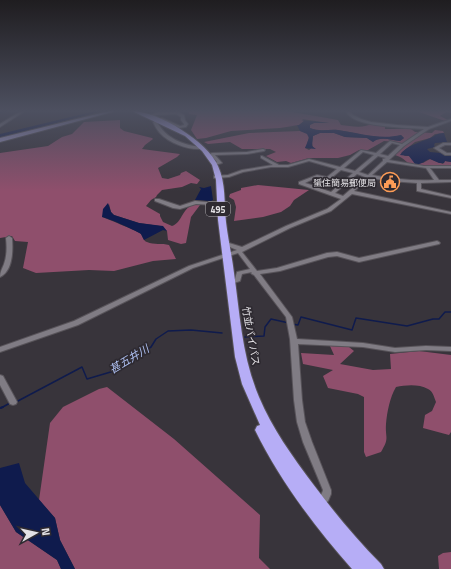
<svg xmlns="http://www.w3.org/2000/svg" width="451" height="569" viewBox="0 0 451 569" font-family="'Titillium Web','Noto Sans JP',sans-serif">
<rect width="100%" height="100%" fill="#38343b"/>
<g fill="#8f4f6c">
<path d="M188 111H287L338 120 341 125C351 126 364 129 373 123L385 125V129H411L415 132 432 133 435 130 443 131 444 133 435 134 430 138 415 142 401 153 405 156H409L413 160 423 163 430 159 443 164 445 161 451 162V166C442 166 415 167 408 163 402 158 403 158 395 155L406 145 398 142 384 141 368 150H359L350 155 338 158H309L291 163 286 161 277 162 266 156 276 152 270 149H242L230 142 208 144 204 142 249 133 300 131 307 133 309 136 307 145 305 148 309 150 313 147 312 143 313 136 320 133H334L345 137 367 138 373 142C379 136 392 140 400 141L404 138 401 135C381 141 358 133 338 130 329 129 319 132 310 128L309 125 314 123H329L302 119 304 121 299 125 280 128 231 131 206 138 197 139 191 130 197 115 189 114Z"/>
<polygon points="416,111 451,111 451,113 446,112 440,116 448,120 445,121"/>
<path d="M120 120V128L124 131 152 138 153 139 145 145 142 149 180 154 177 157 158 168 162 178 168 179 180 175 181 173 186 171 200 180 197 184 191 183 182 187 162 190 157 195 156 197 151 200 146 206 160 214V216L163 222 172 226C184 222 182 202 200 205L191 217 186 243 181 244 168 240 167 231 160 226 139 223 114 215 111 212 109 204 102 217C106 218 136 231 140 233 143 236 143 241 147 242 154 245 162 243 169 245L176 259 153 261 114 271 89 270 36 273 23 268 28 242 15 241 12 236 0 238V153L48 146 62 137 72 134 84 122Z"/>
<polygon points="258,185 309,190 294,200 290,206 281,212 263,217 234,221 236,207 234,200 229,197 230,194 241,190 241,188"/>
<path d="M330 346 349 347 354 351 340 364 373 370 391 369 390 354 419 351 451 355V432L449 435 423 428 425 415 432 411 436 402C434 397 433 391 428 389 419 384 406 385 396 387 390 397 387 412 386 424 385 439 390 437 381 452L366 457 364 452V397L358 394 328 388 323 376 333 370 303 364 301 353 334 355Z"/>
<polygon points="107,387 174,439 260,515 259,558 270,569 75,569 60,540 55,518 39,500 50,423 63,407 99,389"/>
<polygon points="0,505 16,532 57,560 61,569 0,569"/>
<polygon points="451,552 451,569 439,569 438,556 443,553"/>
</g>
<g fill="#0f1b4d">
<path d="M301 120 329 123H314L310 125V128C319 132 329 129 338 130 359 133 380 140 401 135L404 138 400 141C392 140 379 136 373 142L367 138 345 137 334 133H320L313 136 312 146 316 149 305 148 309 138 307 134 300 131 297 125 288 126 299 125 304 121Z"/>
<path d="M444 133 447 142 435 143 434 145 435 147 427 149 430 152 451 154V162L445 161 444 163H439L430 159C424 160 423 165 415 164L409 156 400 155C407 145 419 143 430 138 435 136 437 133 444 133Z"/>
<polygon points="211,186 213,200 211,201 195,200 201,189 199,187 204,188"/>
<path d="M108 203 111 212 114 215 139 223 163 226 167 231 163 230 144 240C143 238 142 236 141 234 139 232 106 217 102 217L103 209Z"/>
<polygon points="19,463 25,483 55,518 60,540 75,569 61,569 57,560 16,532 0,505 0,468"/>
</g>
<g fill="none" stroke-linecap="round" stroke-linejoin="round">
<polyline stroke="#0f1b4d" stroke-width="1" points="0,113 7,111"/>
<g stroke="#0f1b4d" stroke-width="1.5">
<polyline points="292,324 298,325 301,317 352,330 356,318 407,326 433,319 439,319 445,312 451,312"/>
<polyline points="245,337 264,336 265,327 271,319 289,323"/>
<polyline points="16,402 82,367 87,379 114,371 151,347 156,339 168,331 191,330 222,333"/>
<polyline points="1,408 10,403"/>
</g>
<polyline stroke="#0f1b4d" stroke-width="2" points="0,408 3,407"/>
<polygon fill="#0f1b4d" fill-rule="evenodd" points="95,111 103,111 0,138 0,134"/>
<g stroke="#575359" stroke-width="2">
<g id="minor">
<polygon points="21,111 25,111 0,127 0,124"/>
<path d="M175 111H179V112L184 115 185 120 188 124 186 127 179 128 161 120 157 122C166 139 184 145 201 147V149C188 150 169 143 160 133 157 130 155 126 153 122L158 119 150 115 158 112H175ZM176 114 181 117V120L184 124V125L180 126 162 118H160L155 115Z"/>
<path d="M346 111H350L353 115 361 119 371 122 397 125 428 127 451 119V121L429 129 404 146 389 160 424 166H451V168H430L439 180H451V182L421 183V189L451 196V198L417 191V183L390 181 370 178 354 191 451 212V214L352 194 331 211 290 228 242 252 257 271 277 268 327 253 337 252 359 258 437 241 439 242 440 243 439 244 359 262 337 256 328 257 280 271 260 274 292 317 297 339 363 343 395 348 426 346 451 347V351L426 350 395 352 363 347 298 344 302 400 305 422 312 442 331 490V494L328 501 322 506 319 507 316 506 314 503C317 498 322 496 323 490L303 442 297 422 294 400 290 339 286 317 254 275 252 274 251 273 252 272 242 274 240 281 231 284 229 283 228 282 229 281 235 279 237 272 250 269 238 253 193 268 78 325 0 352V347L74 321 189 266 237 250 225 245 224 244 225 243H229L242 247 286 226 327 209 341 199 299 184V182L317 175 327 177 337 169 309 161 288 167H271L243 172 229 177 216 178H214V176L228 175 242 170 273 165 261 158V156H262L279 165H288L309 159 340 167 361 150 376 153 390 141 402 144 424 129C408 128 361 127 350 116 348 115 347 113 346 111ZM392 143 400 145 388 156 380 154ZM363 152 374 155 355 171 344 168ZM378 156 386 158 383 159V161L368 175 359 172ZM387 162 426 168 434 180C413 181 393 179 372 175ZM341 170 353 173 331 192 319 188ZM357 174 365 177 343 196 335 193ZM317 177 324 179 315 186 305 183Z"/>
<polygon points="443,143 451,143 451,145 445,145 439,148 447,153 451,153 451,155 445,155 434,148"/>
<polygon points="263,149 265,150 264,151 247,154 215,155 222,163 215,165 213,164 217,162 210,154 212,153 247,152"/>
<polygon points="155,199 159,199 180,206 195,201 217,203 219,204 217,205 196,204 180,209 173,208 155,201"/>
<path d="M9 236 12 238C13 250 13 271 0 277 0 272 2 269 4 264 7 256 7 247 6 238Z"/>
<polygon points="0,375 3,376 16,400 17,402 16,404 13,405 10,404 0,385"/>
</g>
</g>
<g stroke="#575359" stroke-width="2">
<polygon id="major" points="109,111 116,111 0,142 0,138"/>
</g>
<g stroke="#575359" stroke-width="2">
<path id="highway" d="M132 111C158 111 208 142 218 166 226 183 224 203 226 222 228 239 232 256 234 273 240 315 242 357 259 397 272 428 292 456 313 484 334 512 356 539 381 564L384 569H352C315 527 280 481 255 430L257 426 260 425 242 384 235 357 218 220 216 180 212 165 202 151 185 136Z"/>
</g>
<use href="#minor" fill="#807c84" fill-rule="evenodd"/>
<use href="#major" fill="#a099c8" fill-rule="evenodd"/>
<use href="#highway" fill="#b6adf6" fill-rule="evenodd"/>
</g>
<linearGradient id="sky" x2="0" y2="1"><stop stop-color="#1f1d20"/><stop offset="0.58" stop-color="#4d5060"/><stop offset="1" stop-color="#4d5060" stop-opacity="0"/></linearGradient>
<rect width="451" height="191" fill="url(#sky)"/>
<defs>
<g id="civic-ring" transform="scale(1)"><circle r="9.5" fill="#2e2a31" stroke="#fd9c56" stroke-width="1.5"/><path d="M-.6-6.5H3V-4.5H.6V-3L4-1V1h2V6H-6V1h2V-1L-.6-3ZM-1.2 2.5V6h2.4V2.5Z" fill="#fd9c56"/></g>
</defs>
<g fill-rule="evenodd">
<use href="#civic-ring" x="390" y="182"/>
</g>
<g text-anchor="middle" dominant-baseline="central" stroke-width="3.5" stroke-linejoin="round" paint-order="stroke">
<g font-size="9" fill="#e3e1e5" stroke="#2e2a31" text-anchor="end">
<text x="376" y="182">蜑住簡易郵便局</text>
</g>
<rect fill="#2e2a31" stroke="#adaaaf" stroke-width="1" x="206" y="202" width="24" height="14" rx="3"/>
<g font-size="9" font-weight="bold" fill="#e3e1e5">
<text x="218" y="209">495</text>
</g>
<g font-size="10" fill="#e3e1e5" stroke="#2e2a31">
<text transform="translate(251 336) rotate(80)">竹並バイパス</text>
</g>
<g font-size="11" font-style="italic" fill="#aec0f2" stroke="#2e2a31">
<text transform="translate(129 359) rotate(-31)">甚五井川</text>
</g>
</g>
<g transform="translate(36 533) rotate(82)" stroke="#2e2a31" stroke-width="3" paint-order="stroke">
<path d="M0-3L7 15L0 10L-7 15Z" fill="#e3e1e5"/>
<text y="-6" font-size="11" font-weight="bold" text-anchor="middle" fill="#e3e1e5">N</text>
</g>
</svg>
